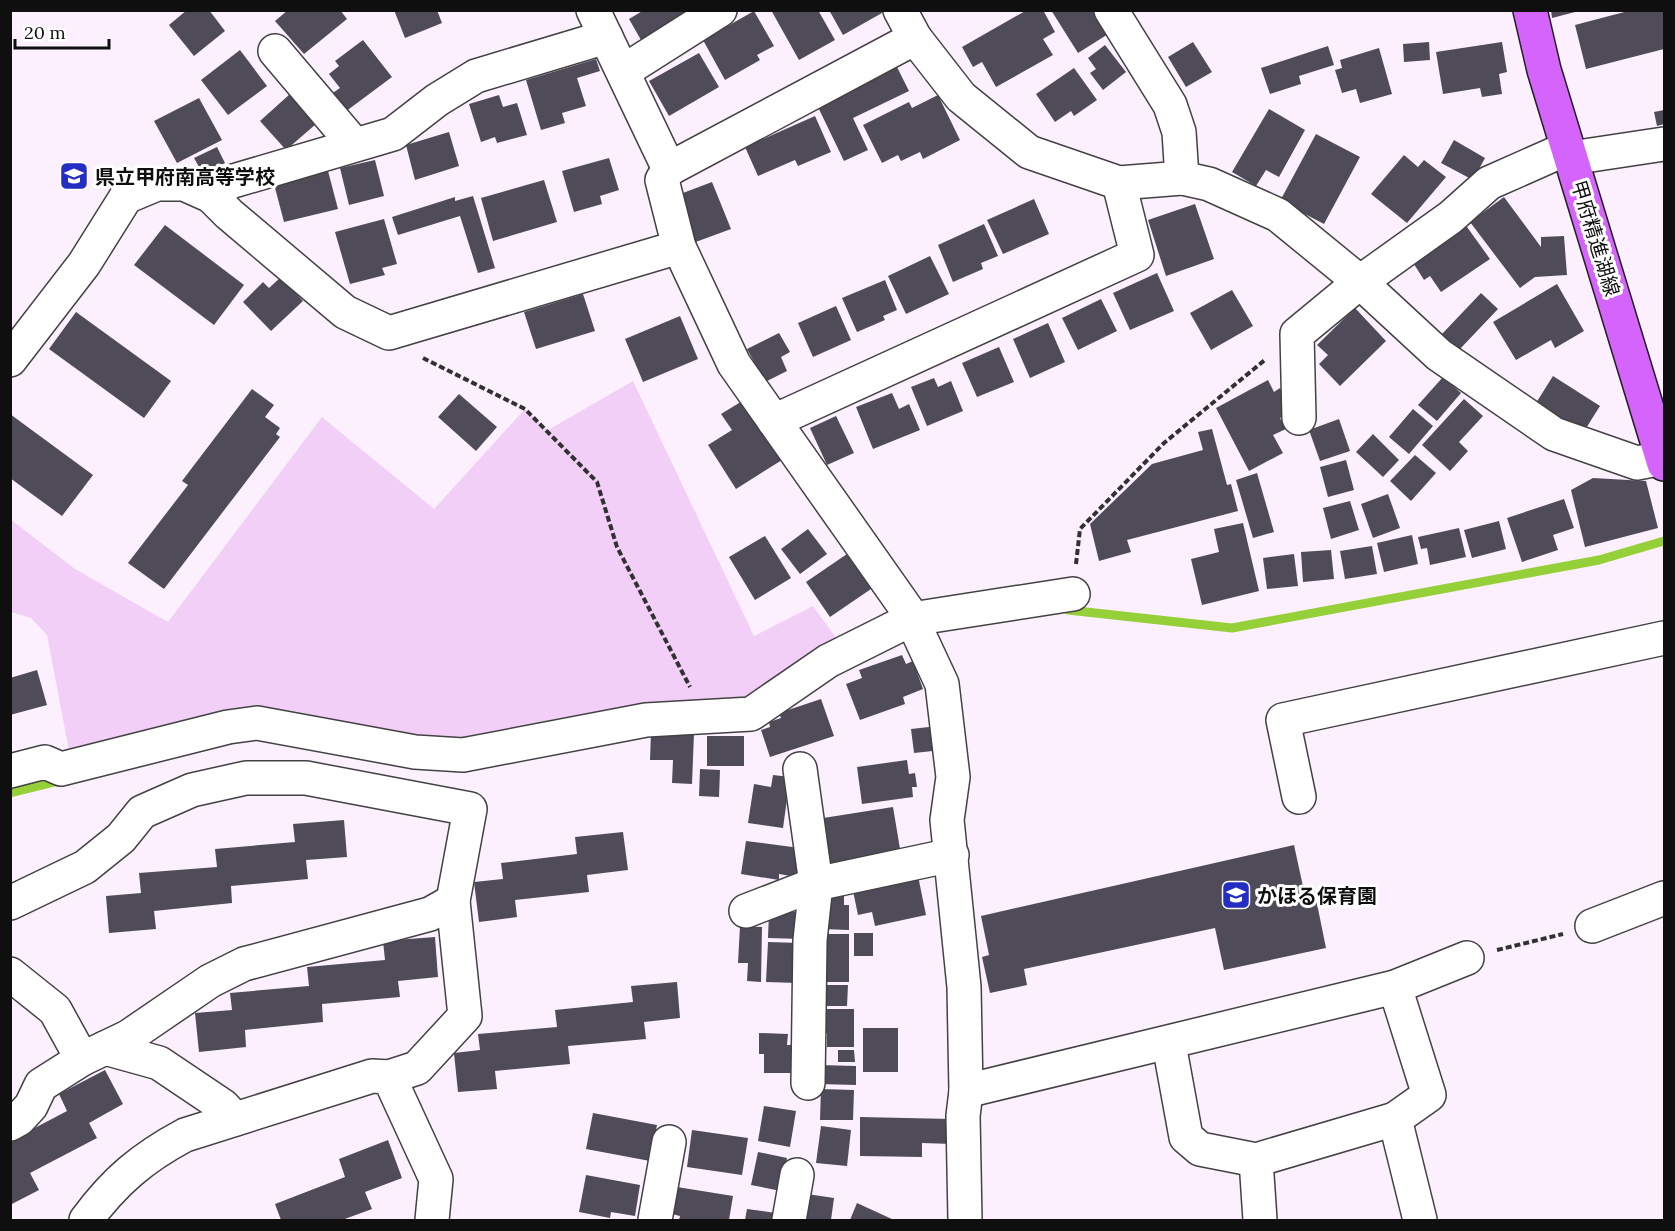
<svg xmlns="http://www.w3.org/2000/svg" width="1675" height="1231" viewBox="0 0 1675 1231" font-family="Lora,'Noto Sans JP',serif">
<rect width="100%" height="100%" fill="#fcf0ff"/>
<polygon fill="#f2cff6" points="633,381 754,636 813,606 842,646 747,712 467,751 260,716 71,761 47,635 31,618 11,612 10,519 75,569 168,622 322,417 434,509 525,409 548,430"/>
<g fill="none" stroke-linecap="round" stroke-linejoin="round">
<g stroke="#96d039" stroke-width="9">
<polyline points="1068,610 1232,628 1599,560 1664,541"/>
<polyline points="10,793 63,780"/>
</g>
</g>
<g fill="#4f4b58">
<polygon points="187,10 209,10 225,31 194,56 169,25"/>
<polygon points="288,10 340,10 347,19 304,54 275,21"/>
<polygon points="394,10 437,10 442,23 405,38"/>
<polygon points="644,10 691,10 641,40 629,19"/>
<polygon points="771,10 818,10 835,40 799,60"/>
<polygon points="829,10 881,10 882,13 843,35"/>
<polygon points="1027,10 1043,10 1055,32 1043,39 1053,55 996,87 982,62 973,67 962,47"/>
<polygon points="1051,10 1100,10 1113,31 1078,53"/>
<polygon points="1551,10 1579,10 1579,11 1552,18"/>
<polygon points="1632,10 1664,10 1664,49 1586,69 1575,25"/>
<polygon points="754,11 774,46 757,55 760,60 725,80 703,40"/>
<polygon points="363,40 392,77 345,112 331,94 340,88 329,74 339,66 335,61"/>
<polygon points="1193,42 1212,72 1186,87 1168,57"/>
<polygon points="1429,42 1430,60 1404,62 1403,44"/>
<polygon points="1502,42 1507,72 1499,74 1502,94 1482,97 1480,88 1443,94 1436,52"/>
<polygon points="1105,45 1126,72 1103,90 1090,73 1096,69 1088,58"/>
<polygon points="1328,46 1334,65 1299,76 1301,84 1270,94 1261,68"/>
<polygon points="1379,48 1392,94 1360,103 1356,89 1342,93 1335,70 1342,68 1340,60"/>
<polygon points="240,50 267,86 228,115 201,80"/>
<polygon points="699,53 719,87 669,116 649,81"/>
<polygon points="596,59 600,71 577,78 586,106 562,113 565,123 541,130 526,80"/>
<polygon points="897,67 909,91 853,118 868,150 844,161 817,105"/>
<polygon points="1074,68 1097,100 1074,116 1071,111 1055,122 1036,94"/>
<polygon points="290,94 316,124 286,150 260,121"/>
<polygon points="499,95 503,107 517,103 527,135 497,143 495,137 481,142 469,104"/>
<polygon points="938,95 960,140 923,159 920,152 901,161 898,155 882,163 863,125 909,102 912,108"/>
<polygon points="199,98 222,140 177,163 154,121"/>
<polygon points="1269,109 1305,130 1279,177 1266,170 1256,186 1232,172"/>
<polygon points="1664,110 1664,124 1657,126 1654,112"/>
<polygon points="815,116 831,152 798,166 795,160 758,176 745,147"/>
<polygon points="449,132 459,166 415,180 406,145"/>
<polygon points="1316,134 1360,157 1324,224 1280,201"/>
<polygon points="1454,140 1485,158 1473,180 1441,163"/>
<polygon points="217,147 225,163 203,174 194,158"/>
<polygon points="1404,155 1418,167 1424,160 1446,177 1407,223 1371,194"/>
<polygon points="609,158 619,190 600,196 602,204 574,212 562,171"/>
<polygon points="375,160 384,196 349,205 340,168"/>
<polygon points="328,171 338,209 284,222 274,184"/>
<polygon points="544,180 557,222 493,241 481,198"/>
<polygon points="712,182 731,229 693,243 675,196"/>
<polygon points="473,196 495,268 478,273 460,216 398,235 392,217 455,197 455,201"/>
<polygon points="1504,197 1541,247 1541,237 1564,236 1567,275 1535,277 1520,288 1470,222"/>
<polygon points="1034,199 1049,234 1003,254 987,220"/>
<polygon points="1195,204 1214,259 1166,276 1148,220"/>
<polygon points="384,219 397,264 382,268 385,275 350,284 335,232"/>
<polygon points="1462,220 1490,259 1441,292 1430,276 1424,280 1412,261"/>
<polygon points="984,224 998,256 981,263 983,269 953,282 938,245"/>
<polygon points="165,225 244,285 214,325 134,265"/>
<polygon points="930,256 949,294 906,314 888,276"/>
<polygon points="1157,273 1174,311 1130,330 1113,293"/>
<polygon points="281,277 303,301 271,331 243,302 263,282 269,288"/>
<polygon points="885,280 897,310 883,316 885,320 857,332 842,298"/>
<polygon points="1557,284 1584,331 1555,348 1551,340 1516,360 1493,322"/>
<polygon points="1232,290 1253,326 1211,350 1190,313"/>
<polygon points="1481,293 1498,309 1459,350 1442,334"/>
<polygon points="583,294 595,331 536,349 524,312"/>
<polygon points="1101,299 1117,331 1078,350 1062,318"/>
<polygon points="836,306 851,340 813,357 798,323"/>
<polygon points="1355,308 1386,341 1340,386 1319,364 1328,355 1317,345"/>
<polygon points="76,312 171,381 144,418 49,349"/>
<polygon points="680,316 698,359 643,382 625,339"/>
<polygon points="1048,323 1065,362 1030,378 1013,339"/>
<polygon points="779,333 790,352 781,357 787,371 765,382 747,349"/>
<polygon points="999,347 1014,382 977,397 962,363"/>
<polygon points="1553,376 1600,406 1583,433 1536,403"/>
<polygon points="1443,377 1461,393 1437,421 1418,405"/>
<polygon points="934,378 938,387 951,381 963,411 927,426 911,387"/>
<polygon points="1268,380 1274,392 1280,388 1289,405 1282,408 1285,415 1280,418 1286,429 1273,435 1283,453 1249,471 1216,408"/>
<polygon points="252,389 274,405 265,417 280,428 276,434 280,437 164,589 128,563 188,485 182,481"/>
<polygon points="892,393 899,409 909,404 920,430 873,449 856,407"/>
<polygon points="459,394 497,427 476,451 438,417"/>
<polygon points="1464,399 1483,416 1459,442 1468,451 1450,471 1422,445"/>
<polygon points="744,400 782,460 736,489 708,445 732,430 721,414"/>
<polygon points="1413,409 1433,426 1409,454 1389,437"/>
<polygon points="10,414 93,475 62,516 10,478"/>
<polygon points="836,416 854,453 827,465 810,428"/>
<polygon points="1339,419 1350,451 1320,461 1309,430"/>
<polygon points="1212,429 1227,485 1231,484 1238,511 1127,540 1131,552 1099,561 1090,524 1152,464 1203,450 1198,432"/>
<polygon points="1373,434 1399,460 1383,477 1356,452"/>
<polygon points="1415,455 1436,473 1411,501 1390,481"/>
<polygon points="1346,460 1354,490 1328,497 1320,467"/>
<polygon points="1257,473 1274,532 1253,538 1236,480"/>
<polygon points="1593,478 1646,481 1658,528 1585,547 1571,490"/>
<polygon points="1388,494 1400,528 1373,538 1361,504"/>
<polygon points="1564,499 1574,528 1553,535 1558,550 1522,562 1507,518"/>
<polygon points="1350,501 1359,530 1331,539 1323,508"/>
<polygon points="1499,521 1506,549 1472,558 1464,530"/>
<polygon points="1243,523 1259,591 1202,605 1191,559 1219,552 1214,529"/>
<polygon points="1459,528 1466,557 1430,565 1427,548 1421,549 1418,537"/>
<polygon points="808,529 827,554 800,574 781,549"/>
<polygon points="1412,535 1418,564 1384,572 1377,543"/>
<polygon points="765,536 791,578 755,600 729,557"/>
<polygon points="1372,546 1377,574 1345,579 1340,551"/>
<polygon points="1331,550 1334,579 1303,582 1301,552"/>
<polygon points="847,554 871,589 830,617 806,582"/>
<polygon points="1294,554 1298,586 1267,589 1263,558"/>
<polygon points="902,655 906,664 913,661 923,689 903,697 905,704 860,720 846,684 862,678 859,670"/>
<polygon points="37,670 47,705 10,715 10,678"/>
<polygon points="821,699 834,736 770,757 761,730 770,727 769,722 781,718 779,713"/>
<polygon points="938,726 942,750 914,753 911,729"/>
<polygon points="651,732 694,733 692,784 672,783 673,760 650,760"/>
<rect x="707" y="736" width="37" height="30"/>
<polygon points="907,760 909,774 915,773 917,787 912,787 913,797 862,804 857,767"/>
<polygon points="700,769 720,770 719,797 699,796"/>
<polygon points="773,775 790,777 783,828 748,823 754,784 771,787"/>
<polygon points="893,807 900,849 883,852 884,858 825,867 817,819"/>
<polygon points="344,820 347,857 306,860 308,879 231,886 232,903 154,911 156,929 109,933 106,896 141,893 139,873 217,867 215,849 295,842 293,824"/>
<polygon points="623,832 628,870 587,875 589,892 515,900 517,917 479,922 474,882 503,879 501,863 577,854 575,837"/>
<polygon points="746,841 800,848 796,877 779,874 779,880 741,874"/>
<polygon points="1294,845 1304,891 1314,889 1326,948 1224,970 1215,928 1024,969 1027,985 990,993 982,957 989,955 981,916"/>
<polygon points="917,871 926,915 875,926 872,912 858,915 852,886"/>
<polygon points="823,890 844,890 844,905 849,905 849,930 822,929"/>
<polygon points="769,912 801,912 801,939 768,938"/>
<polygon points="740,926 762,927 761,982 747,981 748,963 738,963"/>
<rect x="854" y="933" width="19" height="23"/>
<rect x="818" y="934" width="31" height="48"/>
<polygon points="435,937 438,977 398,981 400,997 322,1004 323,1022 245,1030 246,1047 199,1052 195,1013 232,1010 230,993 309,986 307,967 385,960 383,941"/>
<polygon points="768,942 800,943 798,983 766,982"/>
<polygon points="677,982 680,1018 644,1022 646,1039 568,1046 570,1064 495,1071 497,1089 458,1092 454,1053 480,1050 478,1034 557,1027 555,1010 633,1002 631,986"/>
<polygon points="818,985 848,985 847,1006 818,1006"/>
<polygon points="815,1009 854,1009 854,1047 827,1047 827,1033 815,1033"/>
<rect x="863" y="1028" width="35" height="44"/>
<polygon points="759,1033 788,1034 787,1045 796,1045 796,1073 764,1073 764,1054 759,1054"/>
<polygon points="838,1050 854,1050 855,1062 838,1062"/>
<polygon points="819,1065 856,1066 856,1085 818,1084"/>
<polygon points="105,1070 123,1104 89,1123 97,1138 30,1173 39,1190 10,1205 10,1141 67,1111 59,1094"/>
<polygon points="821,1089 854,1090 853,1120 820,1120"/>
<polygon points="764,1106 796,1111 790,1147 758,1141"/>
<polygon points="593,1113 657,1125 650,1161 586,1149"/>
<polygon points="860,1117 952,1119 952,1144 922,1143 922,1157 860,1156"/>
<polygon points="821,1126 851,1130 847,1166 816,1163"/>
<polygon points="692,1130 748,1138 742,1175 687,1167"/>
<polygon points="388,1140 402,1178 365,1192 372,1209 342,1220 281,1220 275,1204 345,1177 339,1159"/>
<polygon points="758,1152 787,1158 781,1191 751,1185"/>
<polygon points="586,1175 640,1185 635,1216 611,1212 610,1218 579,1212"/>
<polygon points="677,1187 733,1196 729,1220 679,1220 680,1216 672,1214"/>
<polygon points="807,1194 834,1198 831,1220 803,1220"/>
<polygon points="857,1203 894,1220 850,1220"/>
<polygon points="747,1209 776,1213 775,1220 745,1220"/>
</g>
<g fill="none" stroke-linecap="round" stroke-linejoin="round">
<g stroke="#424242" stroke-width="36">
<g id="minor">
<polyline points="593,10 669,169 915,38 961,97 1029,152 1119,183 1182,178 1209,184 1278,215 1360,282 1439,355 1554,434 1637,463 1663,458"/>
<polyline points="900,10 915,38"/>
<polyline points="1111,10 1170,105 1179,132 1182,178"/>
<polyline points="275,51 353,143"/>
<polyline points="624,71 720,10"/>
<polyline points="1571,158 1664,144"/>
<polyline points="669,169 662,180 679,247 734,364 908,611 942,684 953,777 947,820 964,987 966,1091 963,1116 965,1220"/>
<polyline points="211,196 230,182 393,134 437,100 476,76 606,37"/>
<polyline points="10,360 84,264 126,197 157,184 184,184 211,196 229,214 345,312 389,333 679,247"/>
<polyline points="1299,418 1297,334 1360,282 1451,217 1489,183 1568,148"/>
<polyline points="774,421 1137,255 1119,183"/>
<polyline points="800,769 816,884 810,940 808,1083"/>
<polyline points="10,771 45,762 61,769 228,727 257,723 415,752 463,755 646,720 751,714 828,661 912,619 1073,594"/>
<polyline points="1299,797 1283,720 1664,638"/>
<polyline points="10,903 85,867 121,838 142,812 192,790 246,778 306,778 470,809 453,901 465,1016 417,1068 389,1077"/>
<polyline points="746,911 816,884 952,855"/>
<polyline points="1592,926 1664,898"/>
<polyline points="10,974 55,1010 82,1059"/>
<polyline points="1169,1044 1186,1137 1200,1149 1256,1160 1395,1119 1429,1095 1395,987"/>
<polyline points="105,1048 159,1063 223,1106 235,1119"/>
<polyline points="966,1091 1395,987 1467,958"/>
<polyline points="1395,1119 1420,1220"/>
<polyline points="10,1124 19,1119 31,1106 41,1085 82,1059 128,1037 210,981 244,964 430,914 453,901"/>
<polyline points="1256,1160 1260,1220"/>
<path d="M86 1220C115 1181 142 1158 185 1135L372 1076 389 1077 436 1179 432 1220"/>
<polyline points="655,1220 669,1142"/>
<polyline points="789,1220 797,1175"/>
</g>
</g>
<g stroke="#202020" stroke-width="36">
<polyline id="major" points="1530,10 1544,70 1664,464"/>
</g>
<g stroke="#313131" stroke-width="4" stroke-dasharray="6 3" stroke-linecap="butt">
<polyline points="423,358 525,409 597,482 617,547 690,687"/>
<polyline points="1076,564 1080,529 1164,443 1266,359"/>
<polyline points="1497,950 1563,934"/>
</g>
<use href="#minor" stroke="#fff" stroke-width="33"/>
<use href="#major" stroke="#d464fb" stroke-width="33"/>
</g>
<defs>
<g id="school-square" transform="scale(1.5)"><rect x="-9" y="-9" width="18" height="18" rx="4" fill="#232dc2" stroke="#fff"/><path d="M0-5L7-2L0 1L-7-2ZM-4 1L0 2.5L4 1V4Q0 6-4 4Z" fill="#fff"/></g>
</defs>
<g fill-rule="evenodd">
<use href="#school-square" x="74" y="176"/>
<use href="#school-square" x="1236" y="895"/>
</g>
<g text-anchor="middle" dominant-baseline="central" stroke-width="6" stroke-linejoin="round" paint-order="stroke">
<g font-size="20" font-weight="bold" fill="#0f0f0f" stroke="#fff" text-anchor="start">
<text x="95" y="176">県立甲府南高等学校</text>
<text x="1257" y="895">かほる保育園</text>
</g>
<g font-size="20" fill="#0f0f0f" stroke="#fff">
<text transform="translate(1596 238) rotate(73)">甲府精進湖線</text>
</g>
</g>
<rect width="1675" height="1231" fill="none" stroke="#0f0f0f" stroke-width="24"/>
<path d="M15 39v9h94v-9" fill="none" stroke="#0f0f0f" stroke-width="3"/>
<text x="24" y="39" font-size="18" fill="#0f0f0f" stroke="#ffffff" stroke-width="4.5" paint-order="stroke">20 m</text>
</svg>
